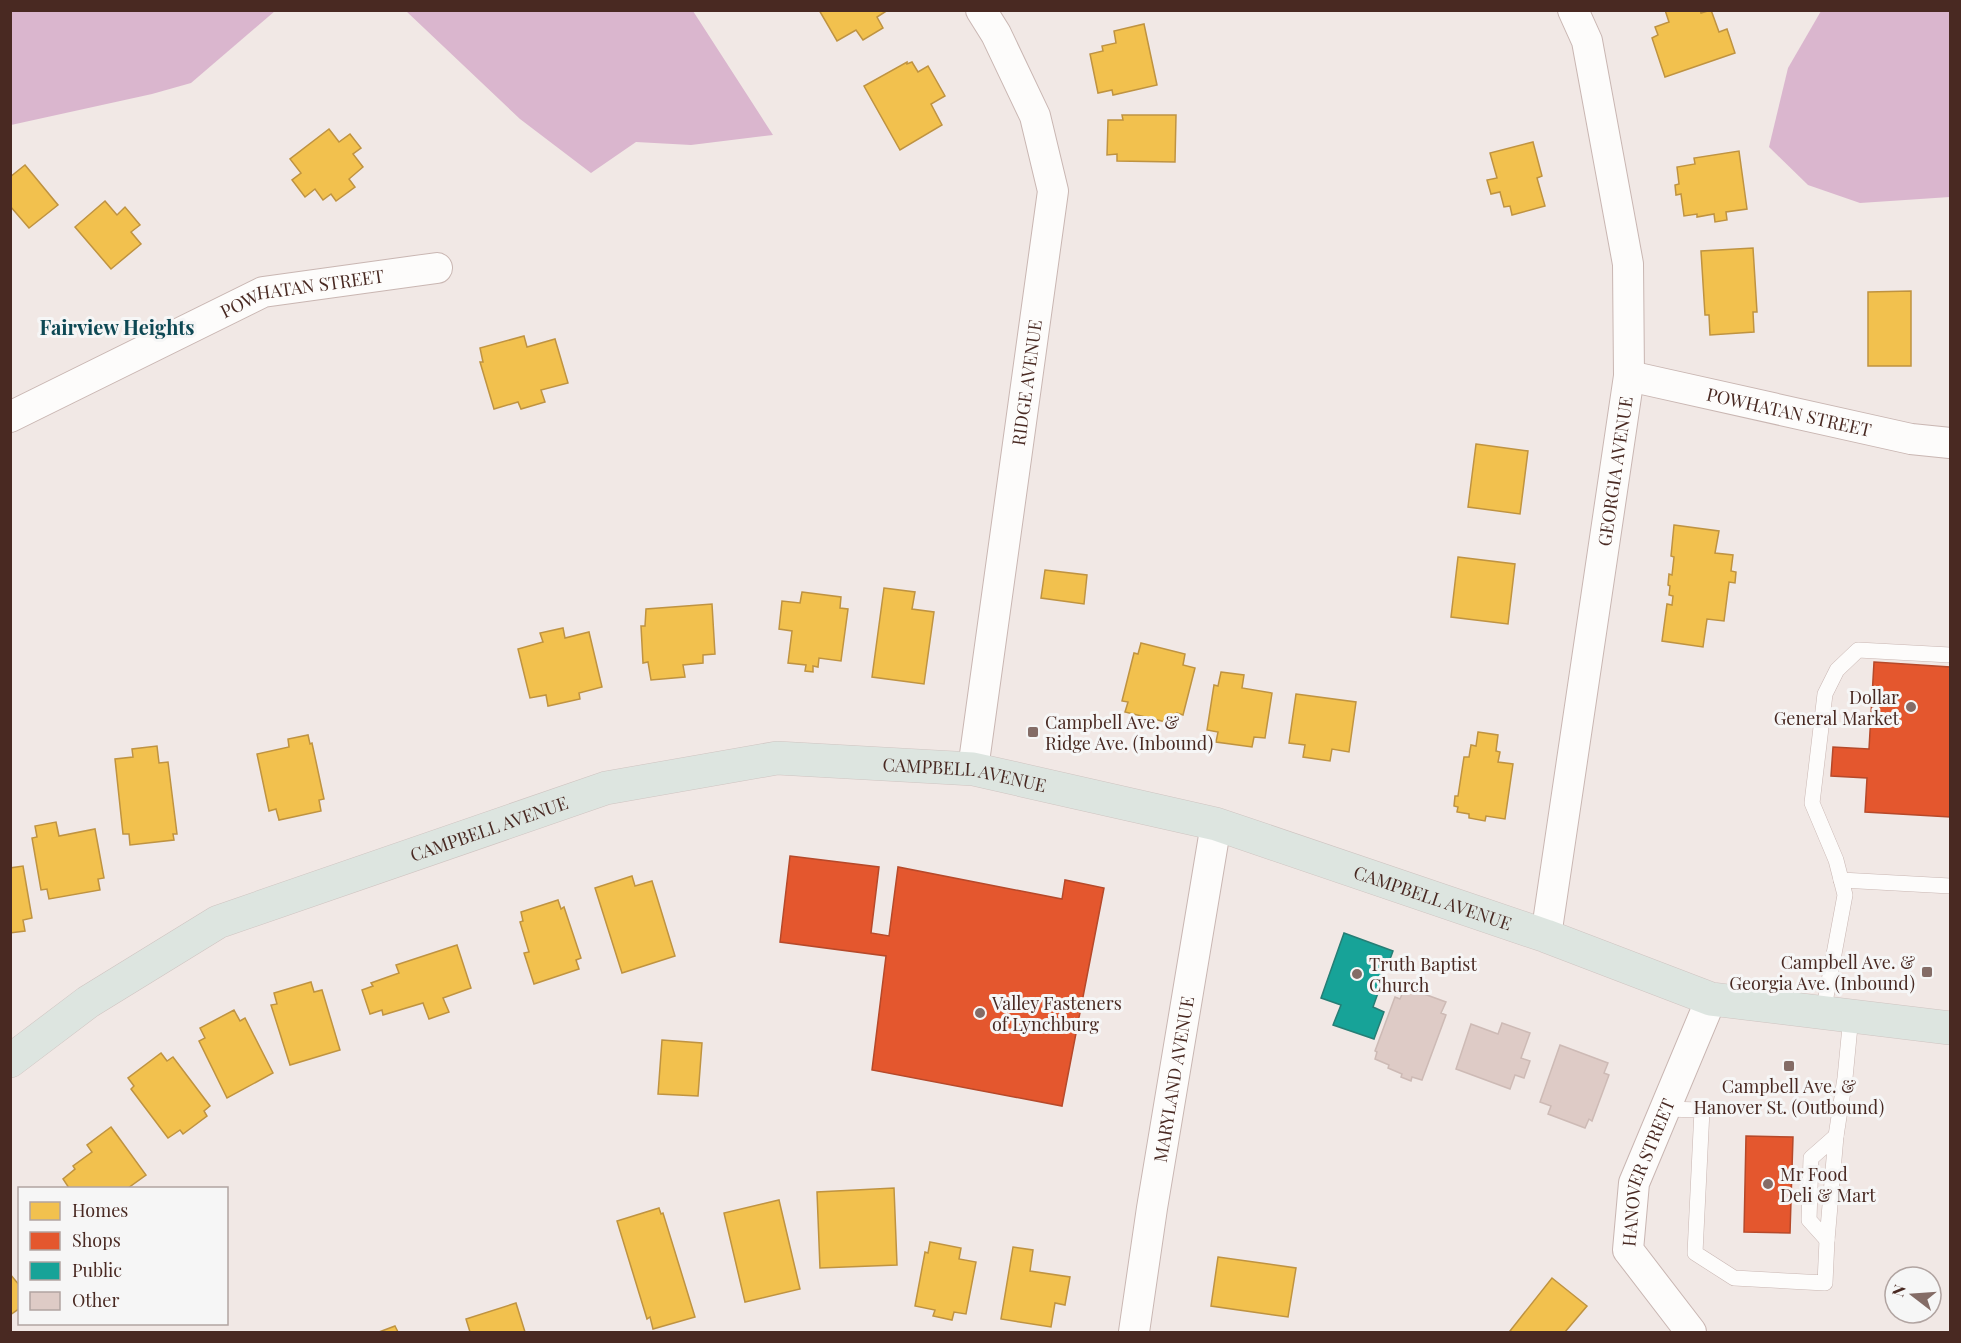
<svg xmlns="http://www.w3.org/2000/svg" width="1961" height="1343" viewBox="0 0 1961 1343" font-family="'Playfair Display',serif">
<rect width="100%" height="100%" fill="#f1e8e5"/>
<g fill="#dab6ce">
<polygon points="10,11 11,10 275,11 191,83 152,94 11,125"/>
<polygon points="406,11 693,11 773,135 691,145 636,142 591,173 520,119"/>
<polygon points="1821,11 1950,11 1950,197 1860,203 1808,185 1769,147 1788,68"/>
</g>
<g fill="#f2c14e" stroke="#bf9341" stroke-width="1.5">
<polygon points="819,10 888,10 877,17 883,28 863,40 856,30 837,41"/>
<polygon points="1665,10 1700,10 1701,13 1711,10 1719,32 1727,29 1735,53 1665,77 1652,38 1658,35 1655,27 1669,22"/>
<polygon points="1144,24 1157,85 1113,95 1112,90 1098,93 1090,54 1103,51 1102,46 1116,43 1114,31"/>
<polygon points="907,62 907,64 912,62 918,72 928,66 945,96 931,104 942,125 900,150 864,86"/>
<polygon points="1122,115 1176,115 1175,162 1117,161 1117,154 1107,155 1108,120 1123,120"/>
<polygon points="329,129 339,142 350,134 361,148 353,154 363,167 349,179 355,187 336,201 331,194 323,200 315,189 305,197 292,180 301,173 290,159"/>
<polygon points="1533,142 1542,176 1537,178 1545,206 1512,215 1510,206 1504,207 1500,192 1491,194 1487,180 1497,178 1490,153"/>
<polygon points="1739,151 1747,209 1726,212 1727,220 1715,222 1714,214 1697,217 1697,214 1684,216 1681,194 1676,195 1675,185 1679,184 1677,167 1695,164 1694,158"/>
<polygon points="25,165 58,205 29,228 10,206 10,177"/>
<polygon points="105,201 117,215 125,207 140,225 131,232 141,244 111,269 75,227"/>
<polygon points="1753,248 1757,312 1753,312 1754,332 1710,335 1709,315 1705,315 1701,251"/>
<polygon points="1911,291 1911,366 1868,366 1868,292"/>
<polygon points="524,336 527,347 555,339 568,383 541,390 545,402 521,409 518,402 494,409 480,362 483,362 480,348"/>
<polygon points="1476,444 1528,451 1520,514 1468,507"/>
<polygon points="1674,525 1719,531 1715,553 1733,555 1731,571 1736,572 1735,583 1729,582 1724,621 1707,619 1703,647 1662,641 1667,604 1672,605 1673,596 1669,595 1670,586 1668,585 1669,574 1672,575 1674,557 1671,556"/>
<polygon points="1458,557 1515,564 1508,624 1451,617"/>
<polygon points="1045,570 1087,575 1084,604 1041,598"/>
<polygon points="884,588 915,592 912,609 934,612 924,684 872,677"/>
<polygon points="802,592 841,597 840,608 848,609 841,661 819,658 818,667 813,666 813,672 805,671 806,665 788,663 792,631 779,629 782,601 800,603"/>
<polygon points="712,604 715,654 703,655 703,663 683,665 685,677 651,680 648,662 643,663 641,626 645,626 646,609"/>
<polygon points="563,628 565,638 589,632 602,687 579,693 580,699 548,706 546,695 530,698 518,649 543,642 540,633"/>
<polygon points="1141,643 1185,654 1183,665 1195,668 1183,715 1177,713 1174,724 1125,712 1128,702 1122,701 1134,653 1138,654"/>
<polygon points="1221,672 1244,675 1242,688 1272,693 1265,738 1254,737 1252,747 1216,742 1218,732 1207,730 1214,685 1218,686"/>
<polygon points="1296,694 1356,702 1349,752 1332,749 1330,761 1303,757 1305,745 1289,743"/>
<polygon points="1478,732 1498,735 1496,751 1500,752 1498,762 1513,764 1505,819 1486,816 1485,821 1469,818 1469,814 1457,812 1458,807 1454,806 1455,796 1458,796 1464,757 1469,757 1471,745 1476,746"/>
<polygon points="308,735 310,744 312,743 324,799 319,800 321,811 279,820 276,809 269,811 257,754 289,747 288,739"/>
<polygon points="157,746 159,763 168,762 177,834 173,834 174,840 130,845 129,834 123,834 115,759 133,757 132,749"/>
<polygon points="56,822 59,836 95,829 104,878 98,879 100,890 49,899 47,889 41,890 32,838 37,837 35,826"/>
<polygon points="23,866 32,918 23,920 25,931 10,933 10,868"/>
<polygon points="632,876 635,886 652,881 675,956 622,973 595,888"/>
<polygon points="558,900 561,909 564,907 581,958 576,960 579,969 534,984 524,953 529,952 520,922 523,921 521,912"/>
<polygon points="457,945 471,988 443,998 449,1012 429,1019 423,1003 383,1015 382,1010 370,1014 362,990 373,986 371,983 399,973 396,965"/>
<polygon points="311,982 314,992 322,990 340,1050 290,1065 271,1005 277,1004 274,993"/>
<polygon points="234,1010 240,1021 245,1018 273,1073 227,1098 199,1041 205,1038 200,1028"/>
<polygon points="662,1040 702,1043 698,1096 658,1094"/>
<polygon points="161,1053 167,1061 173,1057 210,1106 204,1111 207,1116 183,1134 180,1130 168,1138 131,1089 134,1086 128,1078"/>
<polygon points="111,1127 146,1175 128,1188 69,1188 63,1179 75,1169 73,1166 92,1152 87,1145"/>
<polygon points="894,1188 897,1265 820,1268 817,1192"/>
<polygon points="779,1200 800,1289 745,1302 724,1213"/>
<polygon points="659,1208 661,1214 663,1213 695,1317 653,1329 650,1317 647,1319 617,1221"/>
<polygon points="930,1242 961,1248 959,1259 976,1262 966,1314 954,1312 952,1320 933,1316 935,1310 915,1306 925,1252 928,1253"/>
<polygon points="1013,1247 1033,1250 1030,1271 1070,1277 1065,1305 1055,1303 1051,1327 1001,1319"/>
<polygon points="1218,1257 1296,1268 1288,1317 1211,1306"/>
<polygon points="10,1274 20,1286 20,1308 10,1315"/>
<polygon points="1552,1278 1587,1306 1565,1332 1512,1332 1510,1331"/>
<polygon points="516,1303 525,1332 470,1332 466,1319"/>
<polygon points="395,1326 398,1332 379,1332"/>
</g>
<g fill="#e4572e" stroke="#b6492a" stroke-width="1.5">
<polygon points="1874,662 1950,667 1950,817 1865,812 1867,778 1831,776 1833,747 1869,749"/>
<polygon points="790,856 879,867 871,933 889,936 898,867 1062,899 1065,880 1104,888 1062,1106 872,1070 886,956 780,942"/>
<polygon points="1746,1136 1793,1137 1790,1233 1744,1232"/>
</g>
<polygon fill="#17a398" stroke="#267e75" stroke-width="1.5" points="1344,933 1393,951 1373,1007 1384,1012 1374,1039 1333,1025 1341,1005 1321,998"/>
<g fill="#decbc6" stroke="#cdbab5" stroke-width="1.5">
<polygon points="1405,987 1446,1002 1441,1013 1446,1015 1422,1080 1412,1077 1411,1081 1401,1077 1402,1074 1388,1068 1389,1065 1375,1059 1377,1052 1375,1051 1395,997 1400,999"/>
<polygon points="1502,1023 1530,1033 1521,1058 1530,1061 1524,1078 1515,1075 1510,1089 1456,1069 1471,1024 1498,1034"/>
<polygon points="1560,1045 1608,1063 1604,1073 1609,1075 1592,1121 1589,1119 1585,1128 1548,1114 1551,1106 1540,1102"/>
</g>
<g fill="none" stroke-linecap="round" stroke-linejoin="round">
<g stroke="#c9b6b2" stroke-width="16">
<g id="lane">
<polyline points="1841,880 1950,886"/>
<polyline points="1823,1013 1845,895 1836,860 1812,803 1825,694 1837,670 1858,650 1950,655"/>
<polyline points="1664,1109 1702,1110 1695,1253 1734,1278 1825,1283 1827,1240 1836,1136 1845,1078 1851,1016"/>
<polyline points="1827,1240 1809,1220 1811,1158 1836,1136"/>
</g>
</g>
<g stroke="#c9b6b2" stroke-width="32">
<g id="street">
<path id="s1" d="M1629 376 1911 439 1950 443"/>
<path id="s2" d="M10 417 263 292 437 268"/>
<path id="s3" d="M973 769 1053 191 1035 116 996 34 981 10"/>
<path id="s4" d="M1546 936 1629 376 1628 264 1587 41 1573 10"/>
<path id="s5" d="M1134 1332 1152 1208 1216 824"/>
<path id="s6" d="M1691 1332 1628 1250 1634 1183 1711 999"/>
</g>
</g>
<g stroke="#cfc4c1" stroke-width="34">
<g id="primary">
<path id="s7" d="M10 1061 88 1002 218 922 606 788 777 758 973 769 1216 824 1546 936 1711 999 1950 1028"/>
</g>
</g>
<use href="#lane" stroke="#fdfcfb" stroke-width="15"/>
<use href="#street" stroke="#fdfcfb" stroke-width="30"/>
<use href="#primary" stroke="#dde5e0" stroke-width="33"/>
</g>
<g fill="#846c66" stroke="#f6f6f6" stroke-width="2">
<circle cx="1911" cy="707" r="6"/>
<rect x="1027" y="726" width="12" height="12" rx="3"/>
<rect x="1921" y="966" width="12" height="12" rx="3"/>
<circle cx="1357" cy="974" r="6"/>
<circle cx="980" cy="1013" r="6"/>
<rect x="1783" y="1060" width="12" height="12" rx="3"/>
<circle cx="1768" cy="1184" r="6"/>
</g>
<g text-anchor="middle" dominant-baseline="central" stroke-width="6" stroke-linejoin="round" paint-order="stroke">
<g font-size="18" fill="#492922" stroke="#f6f6f6">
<text stroke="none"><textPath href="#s2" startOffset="320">POWHATAN STREET</textPath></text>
<text stroke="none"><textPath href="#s3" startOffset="390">RIDGE AVENUE</textPath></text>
<text stroke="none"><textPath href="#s1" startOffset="164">POWHATAN STREET</textPath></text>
<text stroke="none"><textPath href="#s4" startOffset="470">GEORGIA AVENUE</textPath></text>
<text stroke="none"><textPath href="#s7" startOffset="1023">CAMPBELL AVENUE</textPath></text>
<text stroke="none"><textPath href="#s7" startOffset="537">CAMPBELL AVENUE</textPath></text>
<text stroke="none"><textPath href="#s7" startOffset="1509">CAMPBELL AVENUE</textPath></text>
<text stroke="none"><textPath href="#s5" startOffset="256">MARYLAND AVENUE</textPath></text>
<text stroke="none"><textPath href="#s6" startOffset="184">HANOVER STREET</textPath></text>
</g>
<g font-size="18" fill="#492922" stroke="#f6f6f6" text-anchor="start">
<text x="1899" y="697" text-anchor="end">Dollar<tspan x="1899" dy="21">General Market</tspan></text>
<text x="1045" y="722">Campbell Ave. &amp;<tspan x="1045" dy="21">Ridge Ave. (Inbound)</tspan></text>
<text x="1915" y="962" text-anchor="end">Campbell Ave. &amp;<tspan x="1915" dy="21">Georgia Ave. (Inbound)</tspan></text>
<text x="1369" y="964">Truth Baptist<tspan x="1369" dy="21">Church</tspan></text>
<text x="992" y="1003">Valley Fasteners<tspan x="992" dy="21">of Lynchburg</tspan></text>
<text x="1789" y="1086" text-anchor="middle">Campbell Ave. &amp;<tspan x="1789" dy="21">Hanover St. (Outbound)</tspan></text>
<text x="1780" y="1174">Mr Food<tspan x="1780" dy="21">Deli &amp; Mart</tspan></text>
</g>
<g font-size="20" font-weight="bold" fill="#0d4854" stroke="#f6f6f6">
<text x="117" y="326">Fairview Heights</text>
</g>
</g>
<rect width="1961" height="1343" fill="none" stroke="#492922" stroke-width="24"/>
<rect x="18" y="1187" width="210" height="138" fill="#f6f6f6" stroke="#b1a4a1" stroke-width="1.5"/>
<rect x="30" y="1202" width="30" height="18" fill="#f2c14e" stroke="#b1a4a1" stroke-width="1.5"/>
<text x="72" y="1217" font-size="18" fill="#492922">Homes</text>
<rect x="30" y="1232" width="30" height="18" fill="#e4572e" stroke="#b1a4a1" stroke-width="1.5"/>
<text x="72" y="1247" font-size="18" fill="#492922">Shops</text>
<rect x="30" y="1262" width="30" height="18" fill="#17a398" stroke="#b1a4a1" stroke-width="1.5"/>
<text x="72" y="1277" font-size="18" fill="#492922">Public</text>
<rect x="30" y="1292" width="30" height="18" fill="#decbc6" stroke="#b1a4a1" stroke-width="1.5"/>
<text x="72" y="1307" font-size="18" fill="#492922">Other</text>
<g transform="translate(1913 1295) rotate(287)"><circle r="28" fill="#f6f6f6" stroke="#b1a4a1" stroke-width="1.5"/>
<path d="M0-4.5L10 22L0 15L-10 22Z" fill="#846c66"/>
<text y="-9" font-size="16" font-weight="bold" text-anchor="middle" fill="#492922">N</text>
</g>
</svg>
